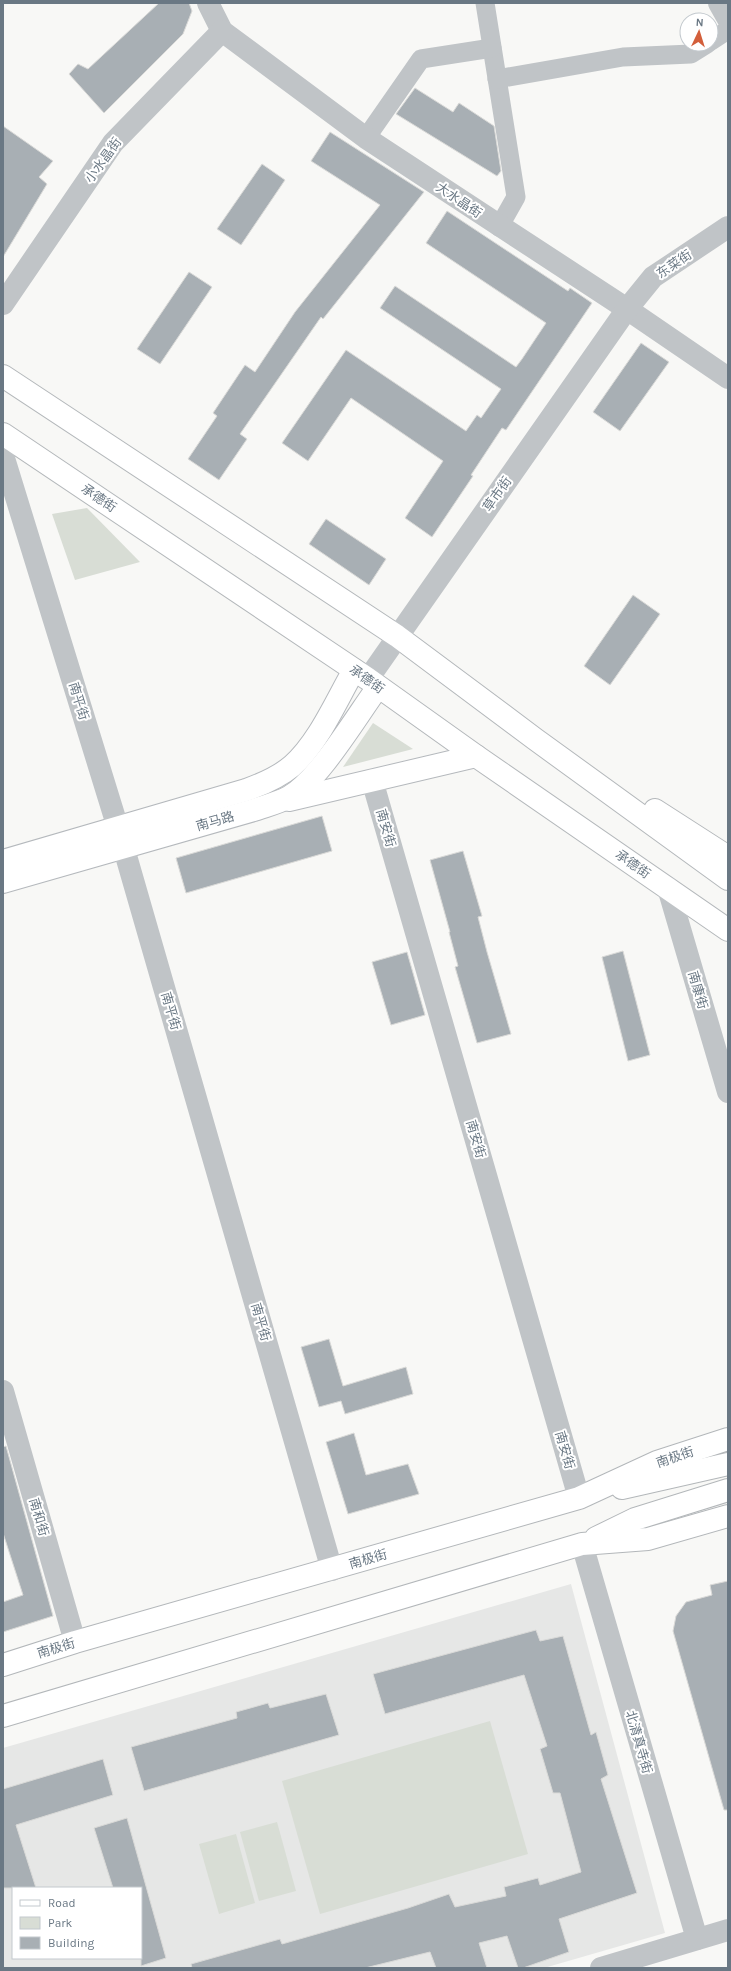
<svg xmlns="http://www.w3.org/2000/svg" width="731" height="1971" viewBox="0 0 731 1971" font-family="Karla,'Noto Sans SC',sans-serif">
<rect width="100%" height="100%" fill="#f8f8f6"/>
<path fill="#e6e7e6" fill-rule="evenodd" d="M571 1584 665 1933 544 1968H3V1748ZM13 1888H141V1958H13Z"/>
<g fill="#d8ddd5">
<polygon points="87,508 140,562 75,580 52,514"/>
<polygon points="373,723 413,749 343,767"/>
<polygon points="490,1721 528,1854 320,1914 282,1781"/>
<polygon points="277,1822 296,1891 259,1901 240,1832"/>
<polygon points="236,1834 255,1903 219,1914 199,1844"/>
</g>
<g fill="#a8afb4" stroke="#dadad8">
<polygon points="159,3 189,3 192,11 183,34 104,113 69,74 78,64 88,69"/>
<polygon points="415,88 453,112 459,103 494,126 501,171 497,176 396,114"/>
<polygon points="3,126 53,161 39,177 47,184 3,257"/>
<polygon points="330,132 424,192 323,319 321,317 240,434 247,439 219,480 188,459 217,416 213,413 245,365 255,372 295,312 380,205 311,161"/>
<polygon points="262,164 285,180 241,245 217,229"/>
<polygon points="447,211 568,291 570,288 592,303 506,430 502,428 471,475 473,476 432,537 405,518 443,461 351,398 308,461 282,443 346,350 466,431 477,415 481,418 501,389 380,308 395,286 516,367 522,359 546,323 426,243"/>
<polygon points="189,272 212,287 160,364 137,349"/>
<polygon points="641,343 669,362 620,431 593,412"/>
<polygon points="326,519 386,559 369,585 309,544"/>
<polygon points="633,595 660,614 610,685 584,666"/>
<polygon points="322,816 332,851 186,893 176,858"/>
<polygon points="463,851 482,916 478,917 487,952 511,1034 477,1043 455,967 458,966 449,932 450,932 430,860"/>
<polygon points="623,951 650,1055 628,1061 602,957"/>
<polygon points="407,952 425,1015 391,1025 372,962"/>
<polygon points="329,1339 343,1386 406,1367 413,1394 345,1414 341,1401 319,1407 301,1347"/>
<polygon points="354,1433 366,1475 408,1464 419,1494 348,1514 326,1442"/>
<polygon points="6,1446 53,1616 3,1632 3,1602 23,1595 3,1533 3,1447"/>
<polygon points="728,1581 728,1810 724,1810 673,1631 676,1616 686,1602 712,1595 710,1585"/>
<polygon points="536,1630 540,1641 563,1636 591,1735 596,1732 608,1775 601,1779 637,1893 559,1919 569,1952 523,1968 518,1968 507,1936 479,1943 487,1968 436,1968 430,1952 365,1968 192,1968 191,1964 280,1939 282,1944 408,1908 449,1894 455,1907 506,1896 504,1887 538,1878 540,1885 581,1872 560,1793 553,1793 540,1749 547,1746 524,1675 385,1714 373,1674"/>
<polygon points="326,1694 339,1735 144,1791 131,1747 237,1718 236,1712 268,1703 270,1708"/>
<polygon points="103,1759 113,1795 16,1825 36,1888 3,1888 3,1789"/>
<polygon points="127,1818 166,1958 141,1966 141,1888 113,1888 94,1828"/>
</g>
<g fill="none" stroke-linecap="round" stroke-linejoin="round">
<g stroke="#b5b9bd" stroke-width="24">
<g id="secondary">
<polyline points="289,800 476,756"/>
<path d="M3 861 246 790C263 784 279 777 292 766 319 742 336 701 354 670"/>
<path d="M3 882 254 810C265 806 278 803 289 797 319 780 356 717 378 687"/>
</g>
</g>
<g stroke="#b4b8bb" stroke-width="24">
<g id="primary">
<polyline points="3,376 397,636 535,739 728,879"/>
<polyline points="3,434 368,679 476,756 728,930"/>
<polyline points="655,810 728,857"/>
</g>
</g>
<g stroke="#b3b7ba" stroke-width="24">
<g id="trunk">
<polyline points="622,1488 728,1464"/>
<polyline points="596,1538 635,1519 728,1490"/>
<polyline points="3,1665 75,1642 579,1498 657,1462 728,1439"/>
<polyline points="3,1716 582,1544 648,1539 728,1516"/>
</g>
</g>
<g stroke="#c0c4c7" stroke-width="19">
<polyline points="485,3 516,197 499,227"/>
<polyline points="711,41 728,30"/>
<polyline points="497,79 623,57 691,54 707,44"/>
<polyline points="366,138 421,59 492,48"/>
</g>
<g stroke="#c0c4c7" stroke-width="22">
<polyline points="208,3 222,31 366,138 627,309 728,378"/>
<polyline points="719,3 728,19"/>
<polyline points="3,304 113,143 222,31"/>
<polyline points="3,455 118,828 332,1570"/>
<polyline points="368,679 627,309 653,277 728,227"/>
<polyline points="372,780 579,1498"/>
<polyline points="668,888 728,1092"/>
<polyline points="3,1391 75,1642"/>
<polyline points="582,1544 697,1939"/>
<polyline points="601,1968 728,1930"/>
</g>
<use href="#secondary" stroke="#fff" stroke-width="22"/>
<use href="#primary" stroke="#fff" stroke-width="22"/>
<use href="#trunk" stroke="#fff" stroke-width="22"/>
</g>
<g text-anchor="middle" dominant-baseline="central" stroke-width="4" stroke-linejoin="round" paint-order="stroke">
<g font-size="13" fill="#6a7884" stroke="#fff">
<text transform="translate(103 160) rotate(-54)">小水晶街</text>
<text transform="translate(459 200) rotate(34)">大水晶街</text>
<text transform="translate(674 264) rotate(-34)">东菜街</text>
<text transform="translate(497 494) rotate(-55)">草市街</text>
<text transform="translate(99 498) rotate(34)">承德街</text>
<text transform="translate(367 679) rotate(35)">承德街</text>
<text transform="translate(79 701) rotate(73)">南平街</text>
<text transform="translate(215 821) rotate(-16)">南马路</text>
<text transform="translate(386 828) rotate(74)">南安街</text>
<text transform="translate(633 864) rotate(35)">承德街</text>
<text transform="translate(698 990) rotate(74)">南康街</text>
<text transform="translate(171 1011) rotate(74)">南平街</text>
<text transform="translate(476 1139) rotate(74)">南安街</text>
<text transform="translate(261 1322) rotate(74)">南平街</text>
<text transform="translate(565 1450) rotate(74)">南安街</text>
<text transform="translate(675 1457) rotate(-19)">南极街</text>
<text transform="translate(39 1517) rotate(74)">南和街</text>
<text transform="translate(368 1559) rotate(-16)">南极街</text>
<text transform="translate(56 1648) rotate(-17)">南极街</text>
<text transform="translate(639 1742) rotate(74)">北清真寺街</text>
</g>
</g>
<rect width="731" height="1971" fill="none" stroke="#6a7884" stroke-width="8"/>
<rect x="12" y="1887" width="130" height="72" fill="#ffffff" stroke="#c3c9ce"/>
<rect x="20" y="1900" width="20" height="6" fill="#ffffff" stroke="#c3c9ce"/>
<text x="48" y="1907" font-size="12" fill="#6a7884">Road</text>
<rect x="20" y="1917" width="20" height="12" fill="#d8ddd5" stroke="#c3c9ce"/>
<text x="48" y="1927" font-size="12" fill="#6a7884">Park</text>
<rect x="20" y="1937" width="20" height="12" fill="#a8afb4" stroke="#c3c9ce"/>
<text x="48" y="1947" font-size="12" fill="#6a7884">Building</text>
<g transform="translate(699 32) rotate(4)"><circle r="19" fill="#ffffff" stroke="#c3c9ce"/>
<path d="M0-3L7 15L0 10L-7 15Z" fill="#d35f3b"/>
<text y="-6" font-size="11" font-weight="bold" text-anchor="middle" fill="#6a7884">N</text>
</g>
</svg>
